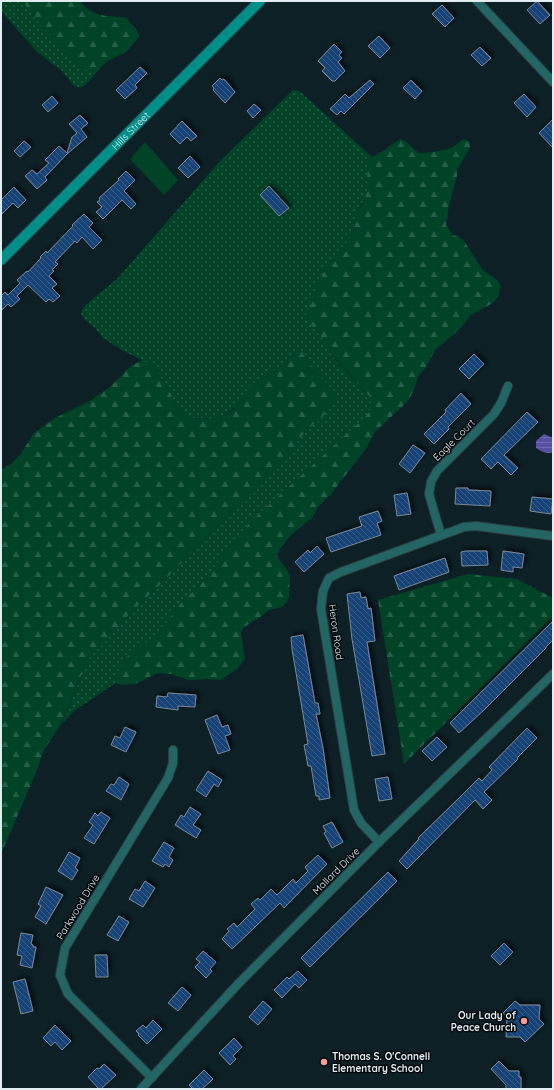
<svg xmlns="http://www.w3.org/2000/svg" width="554" height="1090" viewBox="0 0 554 1090" font-family="Quicksand,sans-serif">
<defs>
<pattern id="grass-dots" width="8" height="8" patternUnits="userSpaceOnUse"><rect width="8" height="8" fill="#004327"/><path d="M2 2h.1M6 6h.1" fill="none" stroke="#255e47" stroke-width="1.8" stroke-linecap="round"/></pattern>
<pattern id="forest-firs" width="22" height="20" patternUnits="userSpaceOnUse"><rect width="22" height="20" fill="#004327"/><path d="M5 1l3.5 6h-7zM16 11l3.5 6h-7z" fill="#255e47"/></pattern>
<pattern id="water-rules" width="6" height="5" patternUnits="userSpaceOnUse"><rect width="6" height="5" fill="#5850a0"/><path d="M0 2.5h6" fill="none" stroke="#706aae"/></pattern>
<pattern id="building-back-hatch" width="6" height="6" patternUnits="userSpaceOnUse"><rect width="6" height="6" fill="#144275"/><path d="M-1 5l2 2M0 0l6 6M5-1l2 2" fill="none" stroke="#365e89"/></pattern>
<filter id="shadow"><feDropShadow dx="3" dy="-3" stdDeviation="2" flood-color="#0009"/></filter>
</defs>
<rect width="100%" height="100%" fill="#0c2026"/>
<g fill="url(#grass-dots)">
<path d="M1 1H22L42 26 82 67 87 70 97 72C92 78 87 84 80 88L74 86 62 71 37 52 1 11Z"/>
<path d="M293 90 299 91 304 95 372 157C365 170 371 178 368 190 366 200 358 207 356 215 354 222 355 228 353 234L323 272 312 326 325 341 335 359 369 396C375 407 370 410 363 419L250 522 217 564 200 585 181 603 161 630 114 677 116 683 74 711 62 724 84 668 90 657 108 639 130 613 162 583 295 445 307 430 317 422 321 376 295 354 282 366 261 378 250 386 236 407 225 415 213 419 188 418 179 410 167 387 153 366 120 349 103 338 95 328 85 320 81 314 83 308 88 303 117 279 220 161Z"/>
</g>
<g fill="url(#forest-firs)">
<path d="M22 1H80C90 16 108 17 125 17L136 29 139 35 138 38 126 52 106 62 97 72 87 70 82 67 42 26Z"/>
<path d="M400 139C410 142 412 150 420 153 423 154 446 150 448 149 454 147 459 142 464 139L470 142V148L457 170V176L449 205 446 225 453 235 459 237 464 241 482 269 497 280 501 286 497 298 493 303 471 315 459 330 435 350 426 367 418 377 414 390 408 401 375 432 366 449 331 494 318 507 312 518 292 534 280 549 277 555 280 561 288 571 290 577 289 597 286 603 282 607 269 610 259 618 244 627 241 633 245 659 237 669 221 680 209 679 189 680 171 674 158 673 135 684 122 685 116 683 114 677 129 654 151 639 161 630 181 603 200 585 217 564 250 522 363 419C370 410 375 407 369 396L331 353 325 341 312 326 306 316 307 309 326 267 353 234 355 227 356 214 363 203 368 190 367 170 368 163 372 157 383 151Z"/>
<path d="M301 351 312 367 334 391 336 397 330 409 317 422 307 430 295 445 162 583 130 613 108 639 90 657 84 668 61 724 44 750 35 775 1 854V470L11 464 20 455 34 433 55 418 88 402 110 387 131 366 142 360 153 366 167 387 179 410 188 418C205 419 225 421 237 406 242 400 245 391 251 385 257 379 266 376 274 371 284 365 291 356 301 351Z"/>
<polygon points="468,574 517,579 553,598 553,616 404,764 378,600"/>
</g>
<polygon fill="#004327" points="145,142 178,180 164,195 130,159"/>
<path fill="url(#water-rules)" d="M544 434 553 438V452C547 455 541 451 536 448V441Z"/>
<g fill="url(#building-back-hatch)" stroke="#7a8797" filter="url(#shadow)">
<polygon points="537,1 550,15 540,24 527,10"/>
<polygon points="442,5 454,18 445,27 432,14"/>
<polygon points="379,36 390,48 380,58 368,46"/>
<polygon points="334,44 342,52 339,55 342,58 338,62 345,71 335,81 332,81 322,71 325,68 318,61"/>
<polygon points="480,47 491,58 482,66 471,55"/>
<polygon points="140,67 147,73 135,85 137,88 125,99 116,90"/>
<polygon points="220,78 222,80 224,79 235,92 225,103 213,90 214,88 212,86"/>
<polygon points="370,80 374,84 344,114 341,111 337,115 330,109 345,94 349,98"/>
<polygon points="411,80 422,91 415,99 403,88"/>
<polygon points="524,94 536,107 527,117 514,103"/>
<polygon points="52,96 58,103 48,112 42,105"/>
<polygon points="254,104 261,110 253,118 247,111"/>
<polygon points="80,115 88,123 81,129 87,137 67,154 45,177 47,180 37,189 25,176 32,170 37,174 49,163 45,160 59,146 67,153 72,137 77,133 69,124"/>
<polygon points="553,119 553,148 539,133"/>
<polygon points="182,121 197,136 191,141 187,137 180,144 170,134"/>
<polygon points="24,141 31,147 20,157 14,151"/>
<polygon points="190,156 200,167 188,178 178,168"/>
<polygon points="126,171 135,180 124,191 136,204 131,209 122,200 103,219 96,212 102,207 97,202 100,200 99,198 119,180 118,179"/>
<polygon points="269,186 289,208 279,216 260,195"/>
<polygon points="14,187 26,200 18,208 13,203 1,215 1,200"/>
<polygon points="84,214 93,223 89,227 102,240 93,249 82,237 77,243 75,241 55,262 58,264 52,270 54,271 49,276 57,284 52,288 60,296 53,302 49,299 46,302 28,285 17,296 20,299 11,307 8,304 1,311 1,296 5,292 8,295 20,283 17,280 27,271 28,272 41,258 40,257 46,251 47,253 73,226 72,225"/>
<polygon points="474,354 484,364 469,379 459,369"/>
<polygon points="461,393 471,404 448,427 449,429 434,444 424,434 446,412 445,410"/>
<polygon points="527,412 538,422 504,455 518,468 511,475 498,462 491,469 481,459"/>
<polygon points="413,445 425,453 410,473 399,464"/>
<polygon points="456,488 468,488 468,490 491,491 490,506 455,504"/>
<polygon points="407,493 411,514 397,516 394,495"/>
<polygon points="532,497 553,499 551,514 530,511"/>
<polygon points="378,511 382,521 377,523 381,535 331,552 326,538 362,526 359,517"/>
<polygon points="317,546 324,554 304,572 295,562 308,550 310,553"/>
<polygon points="466,551 487,551 488,565 462,566 461,552"/>
<polygon points="503,551 524,554 522,568 513,567 513,572 501,570"/>
<polygon points="445,558 449,572 399,590 394,576"/>
<polygon points="360,592 361,598 366,597 368,609 371,608 375,641 367,642 385,754 372,756 352,639 347,594"/>
<polygon points="553,621 553,640 546,647 546,648 483,711 459,733 450,723"/>
<polygon points="303,635 315,703 318,703 320,714 316,714 323,748 330,798 319,800 319,796 316,796 311,766 308,766 304,745 308,744 292,649 291,637"/>
<polygon points="168,693 196,695 195,707 178,706 178,710 156,707 157,696 167,697"/>
<polygon points="217,715 222,727 228,725 231,734 225,736 230,750 218,754 205,720"/>
<polygon points="125,727 136,732 126,752 111,745 115,736 120,738"/>
<polygon points="527,728 537,738 517,758 518,759 484,792 492,800 483,809 475,800 407,869 399,861 419,839 418,838 459,798 479,778 482,781 492,770 489,767"/>
<polygon points="437,737 447,747 432,761 422,751"/>
<polygon points="208,771 222,780 218,787 214,784 206,797 196,790"/>
<polygon points="119,777 129,784 121,800 106,791 111,784 114,785"/>
<polygon points="388,777 392,799 379,801 375,779"/>
<polygon points="190,807 201,814 193,825 201,830 196,838 175,825 181,815 184,817"/>
<polygon points="101,812 110,818 94,844 84,838 93,825 89,822 95,813 98,816"/>
<polygon points="332,822 343,842 332,848 324,833 326,832 323,826"/>
<polygon points="164,842 174,848 169,857 173,860 169,867 165,864 163,867 152,861"/>
<polygon points="69,852 80,858 75,868 78,870 72,880 58,871"/>
<polygon points="318,855 327,864 284,908 280,903 232,949 222,939 229,931 227,929 234,923 237,927 255,909 251,904 258,898 260,900 271,889 277,895 293,879 296,883 308,871 305,867"/>
<polygon points="388,872 397,881 310,967 301,958"/>
<polygon points="145,881 155,888 143,907 129,899 135,889 139,891"/>
<polygon points="46,887 63,895 46,924 35,917 41,906 38,904"/>
<polygon points="119,916 129,922 118,941 107,935"/>
<polygon points="21,933 33,935 31,944 33,945 33,947 36,947 32,968 20,965 22,956 17,955"/>
<polygon points="504,943 513,952 500,965 491,956"/>
<polygon points="203,951 216,962 210,969 212,971 206,978 195,967 200,962 196,959"/>
<polygon points="95,955 107,955 108,977 96,977"/>
<polygon points="298,971 307,980 299,988 295,984 282,998 274,990 287,977 289,979"/>
<polygon points="25,979 33,1011 21,1014 13,982"/>
<polygon points="182,987 191,995 178,1011 168,1003"/>
<polygon points="263,1001 272,1009 258,1025 249,1017"/>
<polygon points="515,1001 520,1005 540,1005 539,1019 544,1024 525,1042 520,1037 506,1037 507,1017 503,1013"/>
<polygon points="153,1020 162,1029 147,1044 138,1035 139,1034 136,1031 143,1025 146,1028"/>
<polygon points="55,1025 71,1041 62,1050 55,1042 51,1046 43,1038"/>
<polygon points="234,1038 242,1047 233,1056 236,1059 230,1065 219,1053"/>
<polygon points="499,1061 509,1071 519,1071 519,1077 521,1077 521,1089 506,1089 506,1085 491,1069"/>
<polygon points="104,1064 116,1075 101,1089 99,1089 88,1077 97,1068 99,1069"/>
<polygon points="204,1070 213,1079 202,1089 193,1089 189,1085"/>
</g>
<g fill="none" stroke-linecap="round" stroke-linejoin="round">
<g stroke="#2a3d42" stroke-width="10">
<g id="street">
<polyline points="477,1 553,82"/>
<polyline points="441,535 429,494 431,482 437,471 494,414 501,403 508,386"/>
<polyline points="379,842 361,823 354,810 321,609 323,591 329,578 341,572 464,527 476,526 553,536"/>
<polyline points="152,1078 68,994 60,975 65,948 168,778 173,763 173,750"/>
<polyline points="141,1089 239,983 379,842 553,674"/>
</g>
</g>
<g stroke="#2a3d42" stroke-width="12">
<g id="secondary">
<path id="s1" d="M1 260 260 1"/>
</g>
</g>
<use href="#street" stroke="#226562" stroke-width="8"/>
<use href="#secondary" stroke="#008e89" stroke-width="10"/>
</g>
<g fill="#f59b9a" stroke="#03080b" stroke-width="1.5">
<circle cx="524" cy="1021" r="4"/>
<circle cx="324" cy="1062" r="4"/>
</g>
<g text-anchor="middle" dominant-baseline="central" stroke-width="3" stroke-linejoin="round" paint-order="stroke">
<g font-size="10" fill="#e1edf1" stroke="#03080b">
<text stroke="none"><textPath href="#s1" startOffset="183">Hills Street</textPath></text>
<text transform="translate(454 440) rotate(-45)">Eagle Court</text>
<text transform="translate(336 632) rotate(82)">Heron Road</text>
<text transform="translate(336 871) rotate(-45)">Mallard Drive</text>
<text transform="translate(78 907) rotate(-59)">Parkwood Drive</text>
</g>
<g font-size="10" font-weight="bold" fill="#e1edf1" stroke="#03080b" text-anchor="end">
<text x="516" y="1015">Our Lady of<tspan x="516" dy="12">Peace Church</tspan></text>
<text x="332" y="1056" text-anchor="start">Thomas S. O'Connell<tspan x="332" dy="12">Elementary School</tspan></text>
</g>
</g>
<rect width="554" height="1090" fill="none" stroke="#e1edf1" stroke-width="4"/>
</svg>
